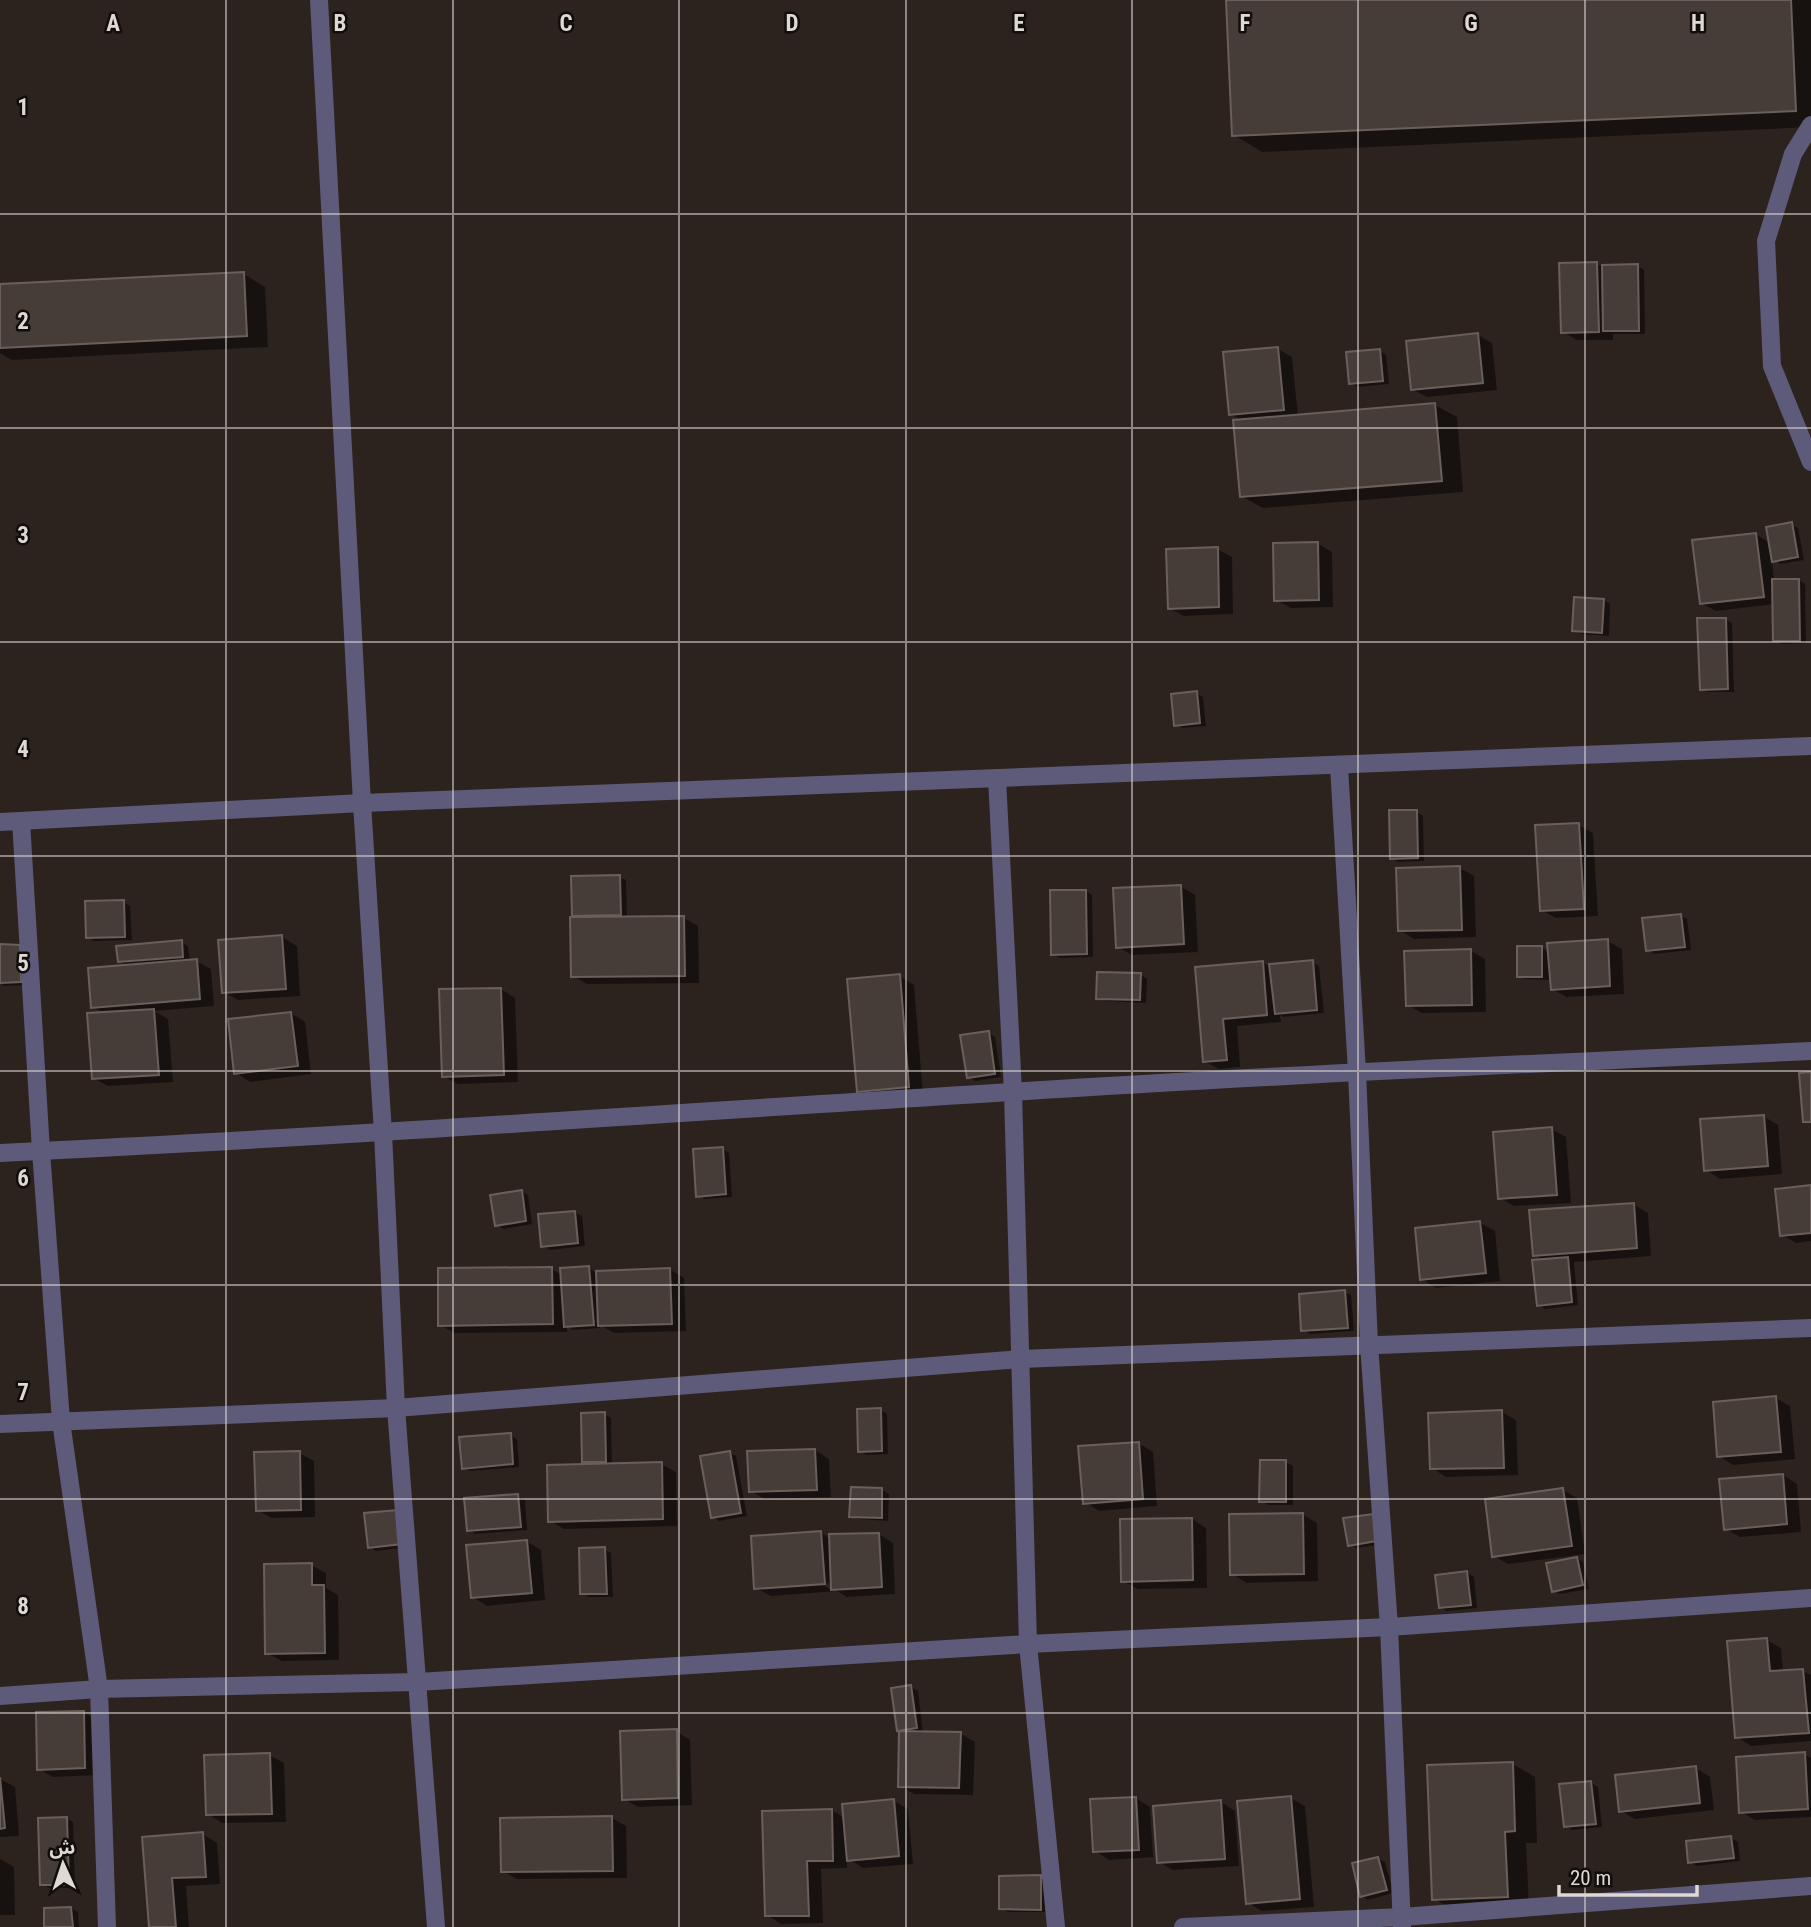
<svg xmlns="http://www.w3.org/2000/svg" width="1811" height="1927" viewBox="0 0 1811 1927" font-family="'Roboto Condensed','Noto Sans Arabic',sans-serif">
<rect width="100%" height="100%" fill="#2c231f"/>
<g fill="#0007" fill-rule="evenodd">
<polygon points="1228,0 1811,0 1811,127 1262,152 1234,135"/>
<polygon points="1597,264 1601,266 1637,266 1644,270 1645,334 1613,334 1613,340 1577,340 1563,332"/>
<polygon points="244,274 265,287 268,347 12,360 0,353 0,286"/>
<polygon points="1478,335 1492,343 1497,390 1427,397 1412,389"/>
<polygon points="1278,349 1292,357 1298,416 1435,405 1457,417 1463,492 1263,508 1241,496 1242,421 1231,414"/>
<polygon points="1380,351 1386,355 1389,384 1357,387 1351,383"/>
<polygon points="1791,524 1798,528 1804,560 1780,564 1772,559 1774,581 1799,580 1805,584 1806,643 1782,644 1775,640 1774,604 1716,611 1701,603 1755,534 1771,543"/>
<polygon points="1317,543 1332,552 1333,607 1291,608 1276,600"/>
<polygon points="1217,549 1232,557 1233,614 1184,616 1169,608"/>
<polygon points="1604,600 1610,604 1609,636 1581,634 1574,630"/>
<polygon points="1725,619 1732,623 1734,692 1708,692 1701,688"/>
<polygon points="1196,693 1203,697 1206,726 1182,728 1176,724"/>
<polygon points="1417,812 1423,816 1424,861 1398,862 1391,858"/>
<polygon points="1578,825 1593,833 1598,916 1556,918 1541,910"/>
<polygon points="1460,868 1474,876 1476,937 1414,939 1400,930"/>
<polygon points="619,877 626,880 627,918 684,918 698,926 699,983 587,984 573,976 581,919 573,915"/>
<polygon points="1180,886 1195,895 1198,952 1132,955 1118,947"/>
<polygon points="1086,891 1092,895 1093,957 1060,958 1053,954"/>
<polygon points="124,902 130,906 132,940 94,941 88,937"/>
<polygon points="1680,915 1687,919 1691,950 1654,954 1648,950"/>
<polygon points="282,937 297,946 300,996 238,1000 224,992"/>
<polygon points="1607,941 1622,949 1624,994 1567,997 1552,989 1552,980 1525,979 1519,975 1542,948 1550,952"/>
<polygon points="181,942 188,946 190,961 196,961 211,969 214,1006 154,1011 168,1019 173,1082 108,1086 93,1078 105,1014 93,1007 128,966 119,961"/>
<polygon points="0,946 20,946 27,985 4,986 0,983"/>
<polygon points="1471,951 1485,959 1486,1012 1422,1013 1407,1005"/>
<polygon points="1262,962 1272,968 1312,962 1319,966 1324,1013 1283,1017 1280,1015 1281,1022 1237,1026 1240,1067 1219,1069 1204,1061 1197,968"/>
<polygon points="1141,975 1147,979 1146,1003 1105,1001 1098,998"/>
<polygon points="899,976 914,985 923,1095 873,1100 859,1091"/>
<polygon points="501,989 515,998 518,1082 458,1084 443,1076"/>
<polygon points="291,1013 305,1022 311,1074 250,1082 236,1073"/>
<polygon points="988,1033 995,1037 1001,1077 975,1081 969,1077"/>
<polygon points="1763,1116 1778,1125 1782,1174 1720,1179 1706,1170"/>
<polygon points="1551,1129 1566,1137 1571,1203 1514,1206 1500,1198"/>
<polygon points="723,1149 729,1153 732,1197 705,1199 698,1195"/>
<polygon points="1811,1187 1811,1241 1796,1243 1781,1234"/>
<polygon points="521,1191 528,1195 532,1224 504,1229 497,1225"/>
<polygon points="1633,1204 1648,1213 1651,1256 1574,1262 1578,1305 1545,1309 1538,1305 1544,1261 1535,1255"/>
<polygon points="575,1212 582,1216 585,1246 550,1250 543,1246"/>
<polygon points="1480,1223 1495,1231 1500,1281 1436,1288 1422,1279"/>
<polygon points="589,1268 596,1273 669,1269 684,1278 686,1331 614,1333 600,1325 600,1328 573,1330 567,1326 567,1332 455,1333 440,1325 552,1269 562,1275"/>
<polygon points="1344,1292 1351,1295 1354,1331 1310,1334 1303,1330"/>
<polygon points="1776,1398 1790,1406 1795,1459 1733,1465 1719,1456"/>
<polygon points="881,1410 887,1414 888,1454 866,1455 860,1451"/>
<polygon points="1502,1412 1516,1420 1518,1475 1446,1477 1432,1468"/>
<polygon points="604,1414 611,1418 612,1465 661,1464 676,1472 677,1526 564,1529 550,1521 591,1466 583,1461"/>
<polygon points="510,1435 517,1439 519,1467 470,1471 463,1468"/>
<polygon points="1138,1443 1153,1452 1157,1506 1099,1511 1085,1502"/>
<polygon points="815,1450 829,1459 831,1497 765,1499 750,1491"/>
<polygon points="299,1453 314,1461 315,1517 272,1518 257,1510"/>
<polygon points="730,1453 736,1456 747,1516 719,1521 713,1517"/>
<polygon points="1286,1462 1293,1466 1293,1505 1268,1505 1261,1501"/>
<polygon points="1783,1475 1797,1484 1801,1532 1740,1537 1726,1529"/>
<polygon points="882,1490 889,1494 888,1521 858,1519 851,1516"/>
<polygon points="1563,1490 1577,1498 1585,1554 1508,1564 1494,1556"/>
<polygon points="518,1496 525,1500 527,1530 475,1534 469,1530"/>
<polygon points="366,1514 408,1547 376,1551 369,1547"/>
<polygon points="1302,1514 1317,1523 1318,1581 1247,1583 1232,1574"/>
<polygon points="1192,1519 1206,1528 1207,1588 1138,1589 1123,1581"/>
<polygon points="1345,1520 1383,1544 1356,1548 1349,1544"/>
<path d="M821 1533 831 1539 879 1534 893 1543 895 1594 847 1597 837 1591 771 1596 756 1588ZM818 1578 832 1586V1590L816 1581Z"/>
<polygon points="526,1541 541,1550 545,1600 487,1606 473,1597"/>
<polygon points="604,1549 611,1553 613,1597 589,1597 582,1593"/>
<polygon points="1576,1558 1583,1562 1589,1589 1560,1594 1553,1590"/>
<polygon points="311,1565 326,1573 326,1588 338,1595 339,1660 282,1661 267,1653"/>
<polygon points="1467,1573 1474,1577 1477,1608 1447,1611 1440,1607"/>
<polygon points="1767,1640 1781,1648 1783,1672 1803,1671 1811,1675 1811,1741 1751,1746 1737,1737"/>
<polygon points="911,1687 918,1691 923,1733 961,1734 975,1742 973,1795 914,1794 900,1786 901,1731 898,1730"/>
<polygon points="83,1712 98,1721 99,1775 53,1777 39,1769"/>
<polygon points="676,1731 690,1740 692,1805 638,1807 624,1799"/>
<polygon points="1804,1754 1811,1758 1811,1817 1755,1820 1741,1812"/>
<polygon points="269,1755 284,1763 286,1822 222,1823 208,1814"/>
<polygon points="1513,1764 1535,1777 1537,1843 1526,1843 1529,1909 1456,1911 1434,1899"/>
<polygon points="1696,1768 1710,1777 1714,1810 1635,1819 1621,1811"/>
<polygon points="0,1779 15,1787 19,1836 0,1837"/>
<polygon points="1591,1783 1598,1787 1602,1827 1572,1830 1565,1826"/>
<polygon points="1136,1798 1150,1807 1153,1857 1109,1860 1095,1851"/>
<polygon points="1290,1798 1305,1806 1314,1907 1262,1911 1248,1903"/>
<polygon points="894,1801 908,1809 913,1864 863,1868 847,1858 847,1868 821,1869 823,1923 781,1924 767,1915 831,1810 845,1818"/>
<polygon points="1221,1802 1235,1811 1239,1866 1173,1870 1159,1862"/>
<polygon points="66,1818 73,1822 75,1888 49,1888 42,1884"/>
<polygon points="612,1818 626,1826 627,1878 517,1879 502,1871"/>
<polygon points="203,1834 217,1843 220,1884 186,1886 189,1927 150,1927 144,1839"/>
<polygon points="1731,1838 1738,1842 1740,1861 1697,1866 1690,1862"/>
<polygon points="0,1859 14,1867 15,1915 0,1915"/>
<polygon points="1378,1859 1385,1862 1393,1893 1368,1900 1362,1896"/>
<polygon points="1041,1877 1047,1881 1048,1912 1008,1912 1001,1908"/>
<polygon points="71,1908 78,1912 79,1927 46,1927"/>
</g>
<g fill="#473d38" stroke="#6a5f5a" stroke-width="2">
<polygon points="1226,0 1791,0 1796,111 1232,136"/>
<polygon points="1597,262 1599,332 1561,333 1559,263"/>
<polygon points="1638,264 1639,331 1603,331 1602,265"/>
<polygon points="244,272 247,336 0,348 0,284"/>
<polygon points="1478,333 1483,383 1411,390 1406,341"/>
<polygon points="1278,347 1284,410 1229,415 1223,352"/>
<polygon points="1380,349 1383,381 1349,384 1346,352"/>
<polygon points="1435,403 1442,481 1240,497 1233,420"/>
<polygon points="1792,522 1798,557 1772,562 1766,527"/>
<polygon points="1756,533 1764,597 1700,604 1692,540"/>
<polygon points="1318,542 1319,600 1274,601 1273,543"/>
<polygon points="1218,547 1219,607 1168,609 1166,549"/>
<polygon points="1772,579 1799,579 1800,641 1773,641"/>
<polygon points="1574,597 1604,599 1602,633 1572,631"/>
<polygon points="1697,618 1726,618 1728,689 1700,690"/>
<polygon points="1197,691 1200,723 1174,726 1171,694"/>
<polygon points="1389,810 1417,810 1418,858 1390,859"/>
<polygon points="1579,823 1584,909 1540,911 1535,825"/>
<polygon points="1460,866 1462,930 1398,931 1396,868"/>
<polygon points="620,875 621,915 572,916 571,876"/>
<polygon points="1181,885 1184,944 1116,948 1113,888"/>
<polygon points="1050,890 1086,890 1087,954 1051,955"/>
<polygon points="124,900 125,937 86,938 85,901"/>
<polygon points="1681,914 1685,947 1646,951 1642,918"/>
<polygon points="684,916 685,976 571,977 570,917"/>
<polygon points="282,935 286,989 222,993 218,940"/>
<polygon points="1608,939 1610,986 1551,990 1547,943"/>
<polygon points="182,940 183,957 118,962 116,946"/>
<polygon points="0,944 20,945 21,982 0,983"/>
<rect x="1517" y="946" width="25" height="31"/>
<polygon points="1471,949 1472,1005 1406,1006 1404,951"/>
<polygon points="197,959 200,999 91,1008 88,968"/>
<polygon points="1313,960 1317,1010 1275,1014 1269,964"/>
<polygon points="1263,961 1267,1015 1223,1019 1227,1060 1203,1062 1195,967"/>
<polygon points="1097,972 1141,973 1140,1000 1096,999"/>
<polygon points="900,974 909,1087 857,1092 847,979"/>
<polygon points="501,988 504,1075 442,1077 439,989"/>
<polygon points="154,1009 159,1075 92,1079 87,1013"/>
<polygon points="291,1012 298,1066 234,1074 228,1019"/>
<polygon points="989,1031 995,1074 967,1078 960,1035"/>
<polygon points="1811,1072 1811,1122 1803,1122 1799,1073"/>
<polygon points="1764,1115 1768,1166 1704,1171 1700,1119"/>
<polygon points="1552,1127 1557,1195 1498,1199 1493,1132"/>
<polygon points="723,1147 726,1194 696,1197 693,1149"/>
<polygon points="1811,1185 1811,1233 1780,1236 1775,1189"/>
<polygon points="522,1190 526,1221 495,1226 490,1195"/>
<polygon points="1634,1203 1637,1248 1533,1256 1529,1210"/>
<polygon points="575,1211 578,1243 541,1247 538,1214"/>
<polygon points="1480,1221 1486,1273 1420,1280 1415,1228"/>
<polygon points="1568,1257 1572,1302 1537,1306 1532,1260"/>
<polygon points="589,1266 594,1325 564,1327 560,1268"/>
<polygon points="552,1267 553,1324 438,1326 438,1268"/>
<polygon points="670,1268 672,1324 598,1326 596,1271"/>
<polygon points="1345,1290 1348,1328 1301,1331 1299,1294"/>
<polygon points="1776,1396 1781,1452 1717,1457 1713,1402"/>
<polygon points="881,1408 882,1451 858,1452 857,1409"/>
<polygon points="1502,1410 1504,1468 1430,1469 1428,1413"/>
<polygon points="605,1412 606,1462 582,1462 581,1413"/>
<polygon points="511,1433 513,1464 462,1469 459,1437"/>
<polygon points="1139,1442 1143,1499 1083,1504 1078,1446"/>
<polygon points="815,1449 817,1490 749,1492 747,1451"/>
<polygon points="300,1451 301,1510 256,1511 254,1452"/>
<polygon points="730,1451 741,1513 711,1518 700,1456"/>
<polygon points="1260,1460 1286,1460 1286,1502 1259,1502"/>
<polygon points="662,1462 663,1519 548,1522 547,1465"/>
<polygon points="1783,1474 1787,1524 1724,1530 1719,1479"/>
<polygon points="851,1487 882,1488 882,1518 849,1517"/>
<polygon points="1563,1488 1572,1546 1492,1557 1485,1499"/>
<polygon points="518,1494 521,1527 467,1531 464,1498"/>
<polygon points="398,1510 402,1544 368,1548 364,1513"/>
<polygon points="1303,1513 1304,1574 1230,1575 1229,1514"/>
<polygon points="1373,1514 1377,1541 1348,1546 1343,1518"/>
<polygon points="1192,1518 1193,1580 1121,1582 1120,1519"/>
<polygon points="821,1531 825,1584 754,1589 751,1536"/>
<polygon points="879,1533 882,1587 831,1590 829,1534"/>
<polygon points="527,1540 532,1593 471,1598 466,1545"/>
<polygon points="605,1547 607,1594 580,1594 579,1548"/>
<polygon points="1577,1557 1583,1585 1552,1592 1546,1563"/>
<polygon points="312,1563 312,1585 324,1585 325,1653 265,1654 264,1564"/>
<polygon points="1467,1571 1471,1605 1439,1608 1435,1575"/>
<polygon points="1767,1638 1770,1671 1803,1669 1809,1733 1735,1738 1727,1641"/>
<polygon points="911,1685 917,1728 897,1731 891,1688"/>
<polygon points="84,1711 85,1768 37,1770 36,1712"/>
<polygon points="677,1729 678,1798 622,1800 620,1731"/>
<polygon points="899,1731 961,1732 959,1788 898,1787"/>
<polygon points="1805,1752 1808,1809 1739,1813 1736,1757"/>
<polygon points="270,1753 272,1814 206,1815 204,1755"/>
<polygon points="1513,1762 1515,1831 1505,1832 1508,1897 1432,1900 1427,1765"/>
<polygon points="1696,1766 1700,1803 1619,1812 1615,1775"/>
<polygon points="0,1777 5,1828 0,1829"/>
<polygon points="1591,1781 1596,1824 1564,1827 1559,1784"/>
<polygon points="1291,1796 1300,1899 1246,1904 1237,1801"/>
<polygon points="1136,1797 1139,1850 1093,1852 1090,1799"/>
<polygon points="894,1799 899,1856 847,1861 842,1804"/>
<polygon points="1221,1800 1225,1859 1157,1863 1153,1806"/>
<polygon points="832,1809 833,1861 807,1861 809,1916 765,1916 762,1811"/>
<polygon points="612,1816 613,1871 501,1872 500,1818"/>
<polygon points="67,1817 69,1885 40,1885 38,1818"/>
<polygon points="203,1832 206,1877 172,1878 176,1927 149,1927 142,1837"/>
<polygon points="1731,1836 1734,1858 1688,1863 1686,1841"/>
<polygon points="1378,1857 1387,1890 1360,1897 1352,1863"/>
<polygon points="1041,1875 1041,1910 999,1909 999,1876"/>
<polygon points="71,1907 73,1927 44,1927 44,1908"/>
</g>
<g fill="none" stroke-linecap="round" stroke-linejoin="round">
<g stroke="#5e5a79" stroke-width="18">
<polyline points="319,0 362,803 383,1133 396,1408 436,1927"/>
<polyline points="1811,125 1793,154 1766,241 1772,366 1811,462"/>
<polyline points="1339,766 1357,1072 1369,1344 1389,1627 1402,1927"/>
<polyline points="997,778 1013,1092 1028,1644 1056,1927"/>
<polyline points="21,821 41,1151 61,1421 99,1689 107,1927"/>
<path d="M0 1153C337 1137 673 1113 1010 1092 1277 1075 1544 1063 1811 1051"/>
<polyline points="0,1424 396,1408 1021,1359 1811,1328"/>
<polyline points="0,1696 99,1689 418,1682 1028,1644 1389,1627 1811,1598"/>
<polyline points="1183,1927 1402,1917 1811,1886"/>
</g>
<polyline stroke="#5e5a79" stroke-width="18" points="0,822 362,803 1811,746"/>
</g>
<path fill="none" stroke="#dfd8d5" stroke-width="2" stroke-opacity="0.55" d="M226 0V1927M453 0V1927M679 0V1927M906 0V1927M1132 0V1927M1358 0V1927M1585 0V1927M0 214H1811M0 428H1811M0 642H1811M0 856H1811M0 1071H1811M0 1285H1811M0 1499H1811M0 1713H1811"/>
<g font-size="23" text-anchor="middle" font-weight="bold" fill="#dfd8d5" stroke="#110d0b" stroke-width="5" stroke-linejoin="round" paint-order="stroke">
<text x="113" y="31">A</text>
<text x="340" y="31">B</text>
<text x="566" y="31">C</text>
<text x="792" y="31">D</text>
<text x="1019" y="31">E</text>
<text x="1245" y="31">F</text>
<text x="1471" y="31">G</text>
<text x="1698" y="31">H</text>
<text x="23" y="115">1</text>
<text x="23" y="329">2</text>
<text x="23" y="543">3</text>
<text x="23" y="757">4</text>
<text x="23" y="971">5</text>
<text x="23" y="1186">6</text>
<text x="23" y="1400">7</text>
<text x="23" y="1614">8</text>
</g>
<g transform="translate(63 1864) rotate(357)" stroke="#110d0b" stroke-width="5" paint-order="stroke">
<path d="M0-5L12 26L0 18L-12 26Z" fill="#dfd8d5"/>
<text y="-10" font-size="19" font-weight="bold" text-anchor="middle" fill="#dfd8d5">ش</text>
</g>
<path d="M1559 1885v10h138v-10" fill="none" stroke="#dfd8d5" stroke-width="3.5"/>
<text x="1570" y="1885" font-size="21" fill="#dfd8d5" stroke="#110d0b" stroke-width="5" paint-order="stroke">20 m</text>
</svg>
